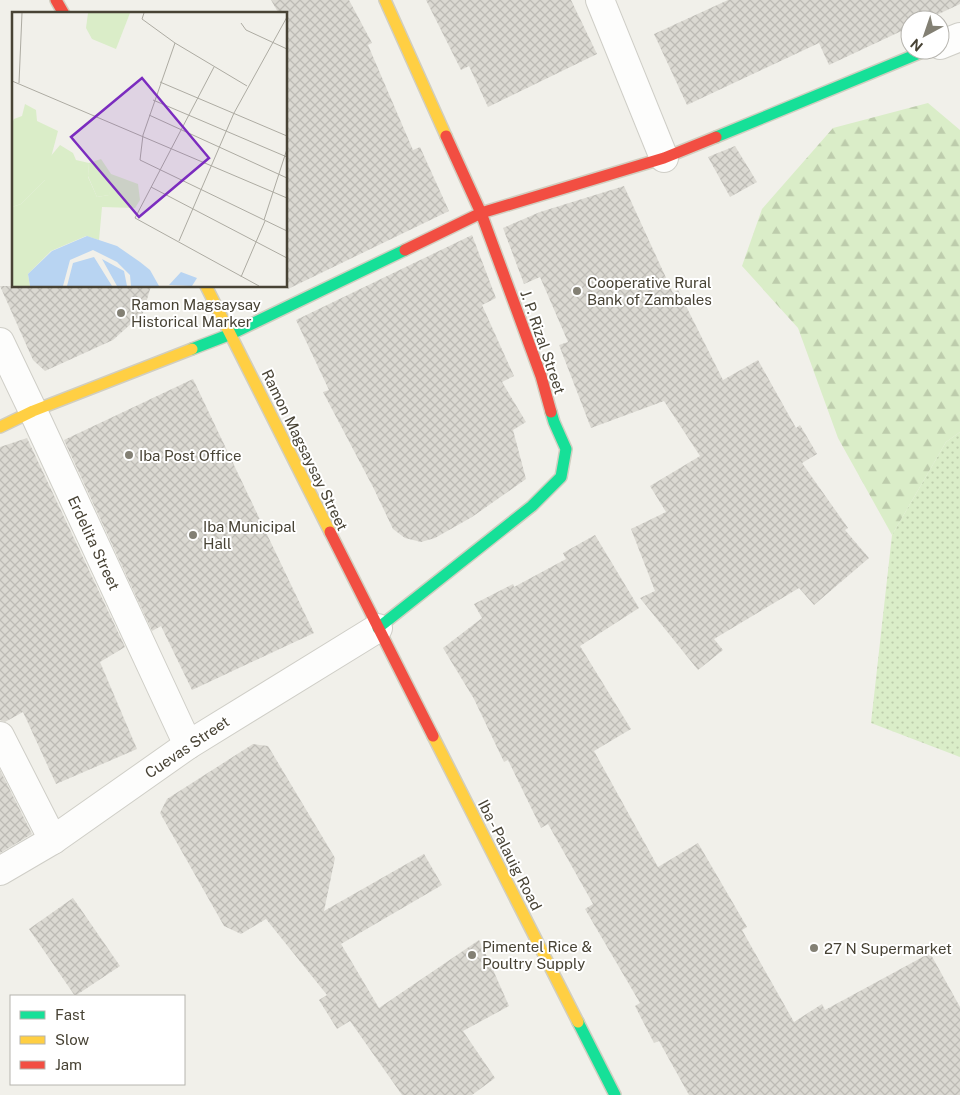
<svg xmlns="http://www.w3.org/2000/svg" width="960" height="1095" viewBox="0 0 960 1095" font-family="'Public Sans',sans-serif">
<defs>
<pattern id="grass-dots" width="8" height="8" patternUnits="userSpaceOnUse" patternTransform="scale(1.25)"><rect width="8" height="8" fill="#daedc8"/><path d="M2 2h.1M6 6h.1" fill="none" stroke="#bdccac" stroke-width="1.8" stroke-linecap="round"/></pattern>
<pattern id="forest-firs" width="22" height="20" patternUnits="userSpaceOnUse" patternTransform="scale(1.25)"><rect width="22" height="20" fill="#daedc8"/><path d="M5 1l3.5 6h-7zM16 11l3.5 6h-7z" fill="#bdccac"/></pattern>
<pattern id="building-cross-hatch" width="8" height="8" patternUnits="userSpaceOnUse" patternTransform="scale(1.25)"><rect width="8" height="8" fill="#dbd9d2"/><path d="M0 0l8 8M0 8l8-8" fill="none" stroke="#bdbbb5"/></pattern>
</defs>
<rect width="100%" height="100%" fill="#f1f0ea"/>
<polygon fill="url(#grass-dots)" points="960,432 960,757 871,723 892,535 946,442"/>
<polygon fill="url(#forest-firs)" points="928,103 960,130 960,432 946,442 892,535 838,438 798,328 742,266 762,209 833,128"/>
<g fill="url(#building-cross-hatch)">
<polygon points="271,0 349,0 372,43 368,45 413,150 420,147 449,211 288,289 286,286 286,14 279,14"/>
<polygon points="426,0 571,0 597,54 488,107 469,66 461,70"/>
<polygon points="728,0 960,0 960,4 926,20 910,20 910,27 829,65 819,43 687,105 654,34"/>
<polygon points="735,146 757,182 730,197 708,157"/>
<polygon points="624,186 673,293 678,290 723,380 758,360 796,428 800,425 817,454 802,463 848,528 845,530 869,558 814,605 799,588 714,639 723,650 698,670 640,598 655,591 631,529 666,512 650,486 700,456 664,401 591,428 559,345 568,342 540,277 524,284 503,228 540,212"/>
<polygon points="472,235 496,298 482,305 514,376 502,382 526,422 513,430 526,479 472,517 435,538 421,542 405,538 393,529 374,489 323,392 329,390 296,320"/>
<polygon points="0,286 151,286 143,313 113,340 45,371 33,360"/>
<polygon points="193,379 314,633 192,690 161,626 152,631 64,440"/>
<polygon points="27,438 125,647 100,662 137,749 56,784 23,712 5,722 0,720 0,447"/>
<polygon points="595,535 639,608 580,646 631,729 594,751 658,867 698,843 747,927 742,930 794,1022 822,1004 825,1010 930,953 960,1007 960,1095 689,1095 659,1041 654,1043 635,1006 640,1003 585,909 593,904 548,824 541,828 508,760 504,762 474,699 443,648 482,618 474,604 513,584 514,587 566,559 563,553"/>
<polygon points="253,744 268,746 335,858 324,911 424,854 442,885 341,944 379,1008 479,940 494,971 494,972 509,1006 463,1031 495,1078 472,1095 402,1095 350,1021 337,1029 319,1000 327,995 266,919 241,934 224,926 160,813 167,799"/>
<polygon points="0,770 32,834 0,853"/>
<polygon points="73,898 120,966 75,996 29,929"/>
</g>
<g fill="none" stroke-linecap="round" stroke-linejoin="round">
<g stroke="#cfcec7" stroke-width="30">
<g id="street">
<polyline points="600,0 664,158"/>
<polyline points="940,45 960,37"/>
<polyline points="0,342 33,411 188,745"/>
<polyline points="0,736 53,840"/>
<polyline points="0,871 53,840 188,745 378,628"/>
</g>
</g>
<g stroke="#d1cec0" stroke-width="14">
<g id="fast">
<polyline points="716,137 927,50"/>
<polyline points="192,349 231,334 405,250"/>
<polyline points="378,628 532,506 561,477 566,449 554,422 551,412"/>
<polyline points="578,1022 615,1095"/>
</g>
</g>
<g stroke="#d1cec0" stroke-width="14">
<g id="slow">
<polyline points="385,0 446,136"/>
<polyline points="206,286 330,532"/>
<polyline points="0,427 33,411 192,349"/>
<polyline points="433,736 578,1022"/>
</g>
</g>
<g stroke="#d1cec0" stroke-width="14">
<g id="jam">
<polyline points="56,0 64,14"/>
<polyline points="446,136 481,213 541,376 551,412"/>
<polyline points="405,250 481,213 664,158 716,137"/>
<polyline points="330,532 433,736"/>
</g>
</g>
<use href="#street" stroke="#fdfdfc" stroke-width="28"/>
<use href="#fast" stroke="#16e098" stroke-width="11"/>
<use href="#slow" stroke="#ffcf43" stroke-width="11"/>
<use href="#jam" stroke="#f24e42" stroke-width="11"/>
</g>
<g fill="#838074" stroke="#fff" stroke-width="2">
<circle cx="577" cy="291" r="5"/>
<circle cx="121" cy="313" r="5"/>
<circle cx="129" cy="455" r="5"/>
<circle cx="193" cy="535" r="5"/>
<circle cx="814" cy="948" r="5"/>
<circle cx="472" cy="955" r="5"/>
</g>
<g text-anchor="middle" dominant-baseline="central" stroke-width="4" stroke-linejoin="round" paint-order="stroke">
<g font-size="15" fill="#484335" stroke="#fff" text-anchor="start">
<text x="587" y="282">Cooperative Rural<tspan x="587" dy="17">Bank of Zambales</tspan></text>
<text x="131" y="304">Ramon Magsaysay<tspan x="131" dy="17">Historical Marker</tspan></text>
<text x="139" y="455">Iba Post Office</text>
<text x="203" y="526">Iba Municipal<tspan x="203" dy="17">Hall</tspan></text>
<text x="482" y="946">Pimentel Rice &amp;<tspan x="482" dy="17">Poultry Supply</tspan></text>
<text x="824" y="948">27 N Supermarket</text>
</g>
<g font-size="15" fill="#484335" stroke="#fff">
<text transform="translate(543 342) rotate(71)">J. P. Rizal Street</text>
<text transform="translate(305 450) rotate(64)">Ramon Magsaysay Street</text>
<text transform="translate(94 543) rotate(65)">Erdelita Street</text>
<text transform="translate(187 747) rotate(-34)">Cuevas Street</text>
<text transform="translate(510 855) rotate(63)">Iba - Palauig Road</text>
</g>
</g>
<g transform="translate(12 12)">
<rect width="275" height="275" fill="#f1f0ea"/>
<path d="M13 92 24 98 25 109 46 119 33 168 9 192 0 195V111L2 107 10 104ZM89 147 99 162 100 172 97 183 85 185 76 164 77 151Z" fill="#daedc8"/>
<path d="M48 133 61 141 64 148 77 151 76 165 85 185 97 183 99 162 126 172 128 188 123 196 90 195 87 228 74 224 39 239 16 262 18 274H0V195L9 192 33 168 21 154 29 145H38Z" fill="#daedc8"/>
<path d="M76 1H118L104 37 80 27 74 16Z" fill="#daedc8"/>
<path d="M75 224 105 234 128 250 138 258 147 274H119L118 263 105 250 81 238 58 248 51 274H18L16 262 40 239ZM82 245 100 274H55L61 251ZM90 247 112 259 115 274H105ZM169 260 185 266 180 274 157 273Z" fill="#b8d4f2"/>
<path fill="none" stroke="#adaba2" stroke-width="1" d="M132 1 130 7 163 31 235 74M229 11 234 18 275 37M202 55 123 206 247 274M0 69 275 186M148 70 275 124M7 71 10 1M141 88 275 145M137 103 275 166M131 123 163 31M131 123 128 148 275 219M139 175 275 246M252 208 275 137M167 229 222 101 275 5M229 265 253 209"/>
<path fill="#7b2cbf" fill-opacity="0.15" stroke="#7b2cbf" stroke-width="2.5" d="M130 66 197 146 127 205 59 125Z"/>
<rect width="275" height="275" fill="none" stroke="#484335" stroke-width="2.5"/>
</g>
<rect x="10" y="995" width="175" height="90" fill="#ffffff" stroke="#b6b4ae"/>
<rect x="20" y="1011" width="25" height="8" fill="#16e098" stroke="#b6b4ae"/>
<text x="55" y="1020" font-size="15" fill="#484335">Fast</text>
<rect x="20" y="1036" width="25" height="8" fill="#ffcf43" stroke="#b6b4ae"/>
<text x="55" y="1045" font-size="15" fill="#484335">Slow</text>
<rect x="20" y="1061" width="25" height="8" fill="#f24e42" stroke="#b6b4ae"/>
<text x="55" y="1070" font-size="15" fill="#484335">Jam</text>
<g transform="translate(925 35) rotate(220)"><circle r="24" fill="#ffffff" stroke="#b6b4ae"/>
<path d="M0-4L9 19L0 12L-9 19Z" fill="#838074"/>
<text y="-8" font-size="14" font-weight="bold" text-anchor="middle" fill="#484335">N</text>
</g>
</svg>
